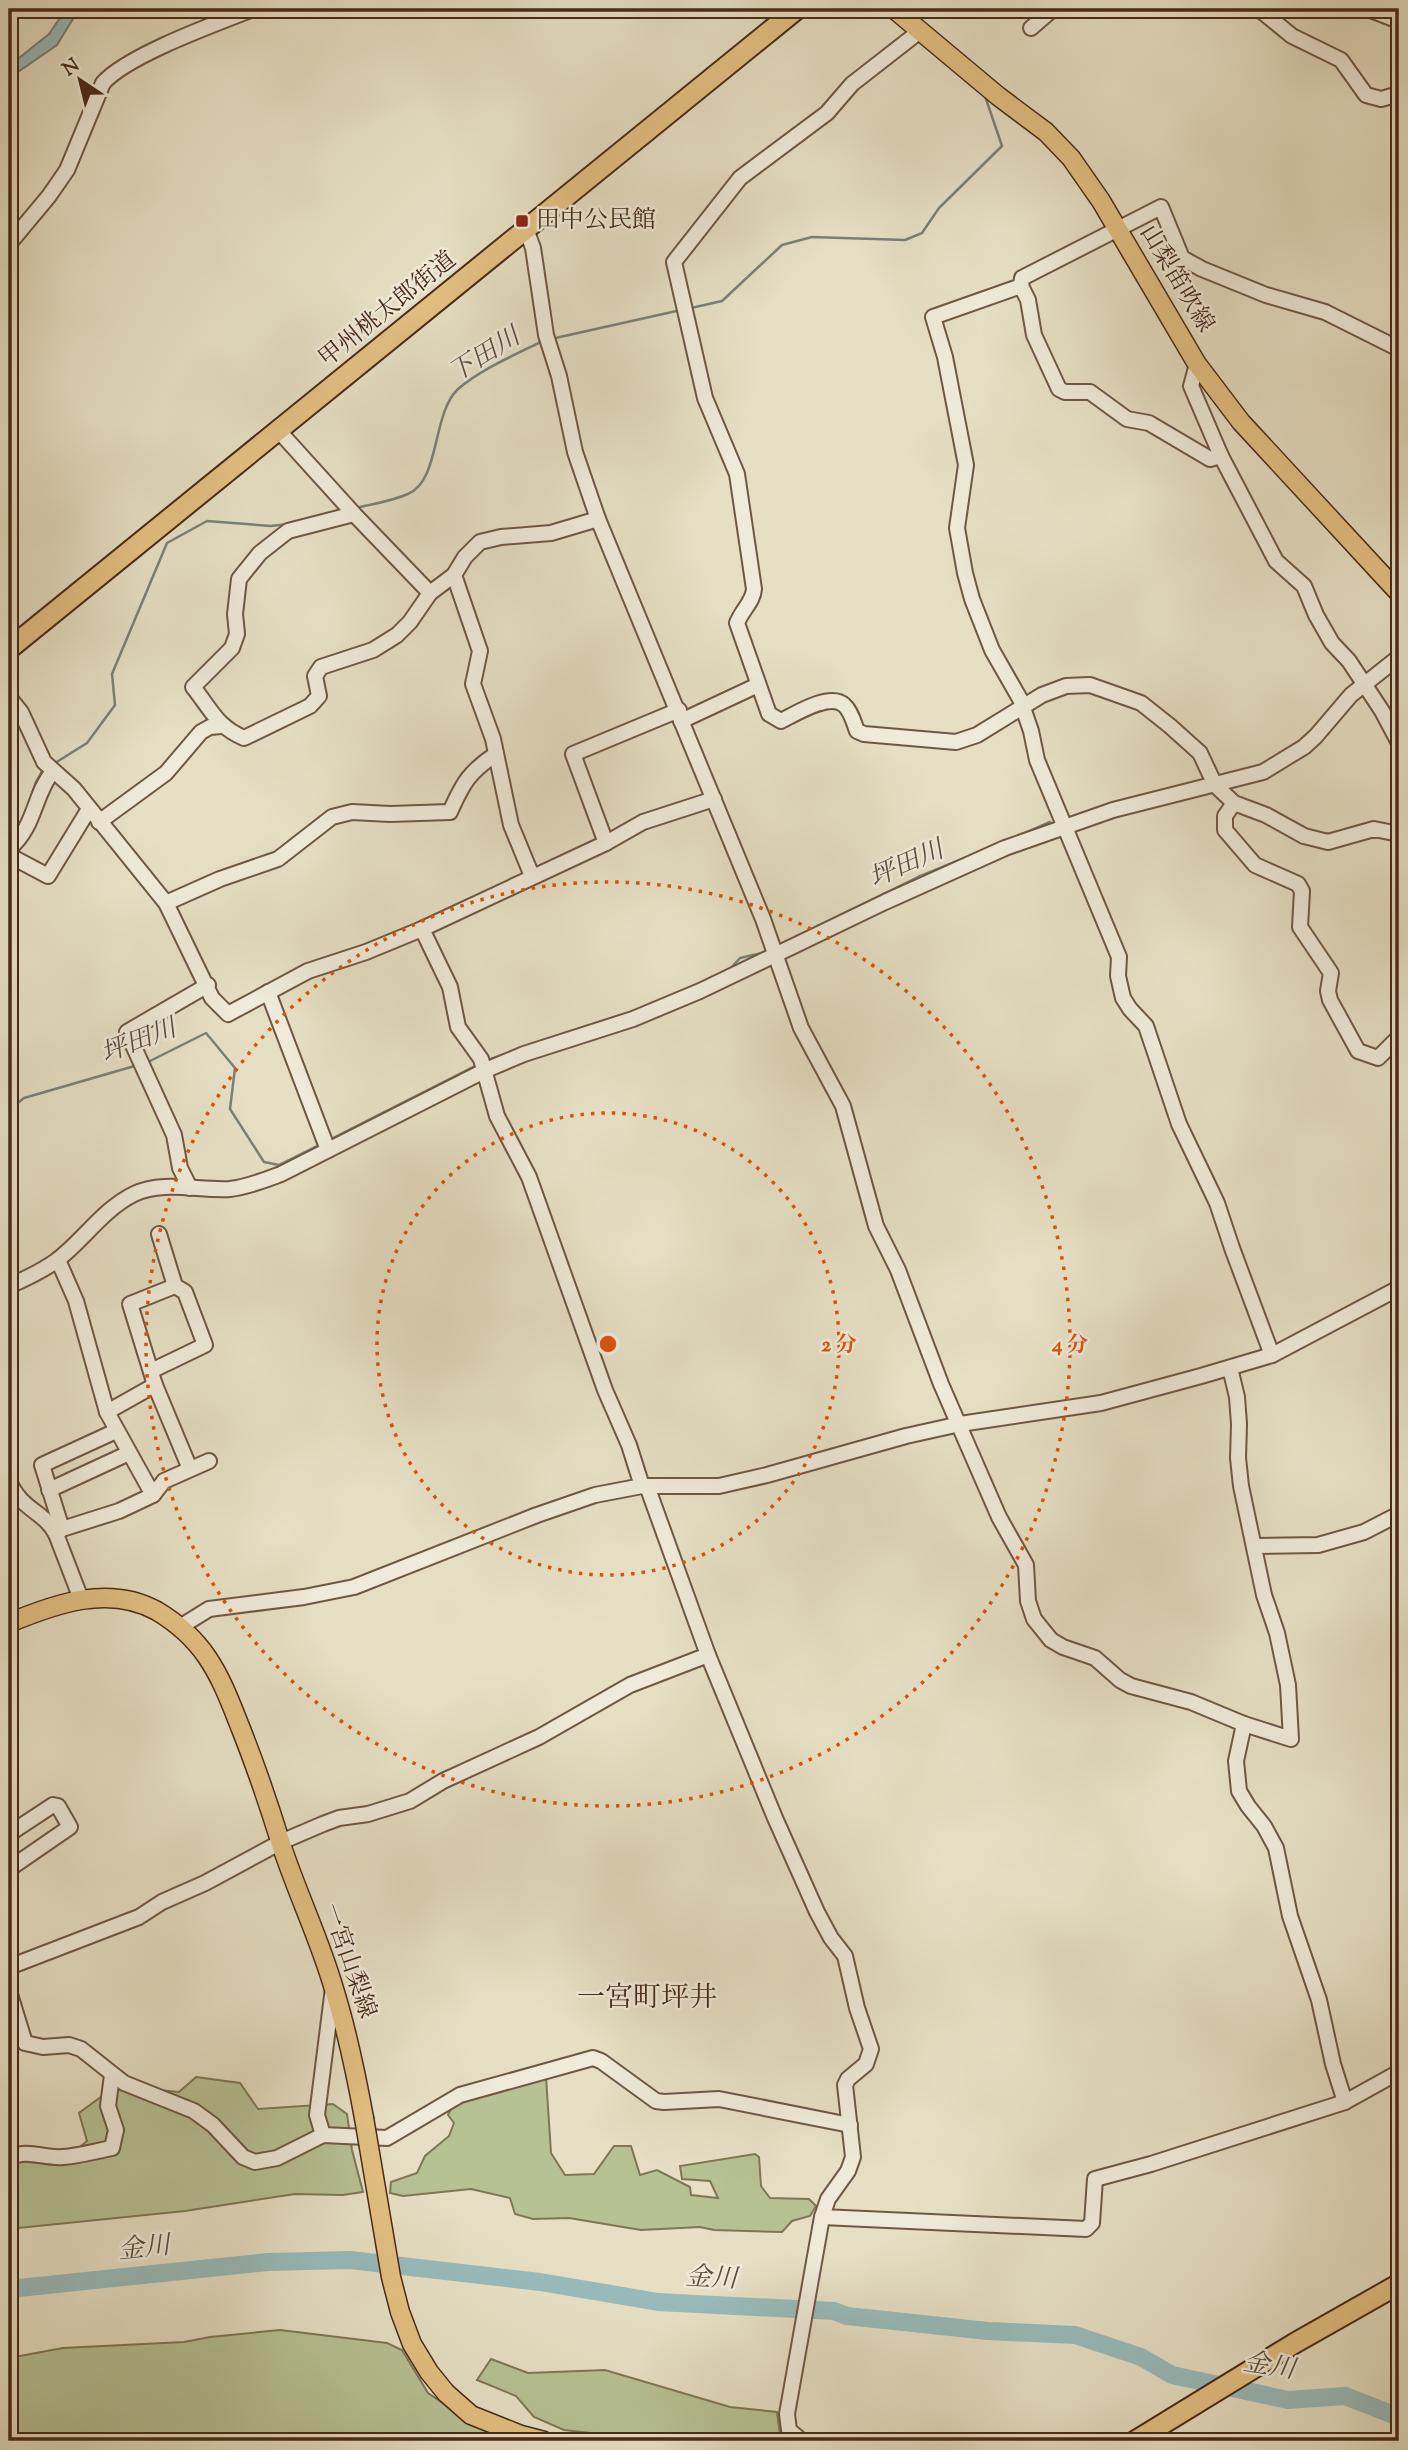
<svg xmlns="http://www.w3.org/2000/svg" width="1408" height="2450" viewBox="0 0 1408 2450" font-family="'Sorts Mill Goudy','Noto Serif JP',serif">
<rect width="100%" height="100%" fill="#e6dfc4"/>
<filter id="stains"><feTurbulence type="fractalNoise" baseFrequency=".00286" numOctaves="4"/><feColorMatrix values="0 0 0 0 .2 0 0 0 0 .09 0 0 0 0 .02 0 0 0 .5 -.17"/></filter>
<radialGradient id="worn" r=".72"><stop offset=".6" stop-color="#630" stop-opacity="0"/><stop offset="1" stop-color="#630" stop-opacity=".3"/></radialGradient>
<g fill="#b6c194" stroke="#807656" stroke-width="2">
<polygon points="196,2077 240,2083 258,2109 333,2104 347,2114 352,2150 363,2192 343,2195 295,2194 185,2211 9,2229 9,2159 73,2153 87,2141 79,2113 116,2086 179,2092"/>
<polygon points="546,2077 551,2153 565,2175 594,2174 614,2146 631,2146 640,2175 657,2170 690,2187 691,2195 718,2198 710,2181 682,2179 680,2166 755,2154 759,2157 761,2186 770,2198 809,2199 816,2206 810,2216 792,2221 782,2232 714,2230 700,2227 641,2230 569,2218 533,2219 515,2214 510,2198 471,2189 403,2196 390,2193 391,2182 417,2173 425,2156 449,2136 454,2123 448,2115 453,2105 524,2081"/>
<polygon points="280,2330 387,2343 402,2350 428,2393 477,2426 515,2441 9,2441 9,2358 63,2348 184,2342 210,2337"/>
<polygon points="491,2359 528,2373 605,2370 730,2407 777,2412 781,2441 661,2441 564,2430 534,2417 516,2396 477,2380"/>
</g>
<polygon fill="#98bbbb" stroke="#78817a" stroke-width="2" points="66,9 79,9 57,45 9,78 9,66 49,34"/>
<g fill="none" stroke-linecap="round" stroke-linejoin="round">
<g stroke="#78817a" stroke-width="2.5">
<polyline points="691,308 722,301 782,245 812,237 905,240 922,233 939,208 1002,146 985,96"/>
<polyline points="551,339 681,310"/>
<path d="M356 508C373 504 392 501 408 494 440 481 432 415 457 390 478 371 516 354 541 342"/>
<polyline points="55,763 87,743 115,705 112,674 167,543 207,521 271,526 288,524"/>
<polyline points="27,809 36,782 43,770"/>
<polyline points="1011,839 1050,822"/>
<polyline points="781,944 918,877 989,848"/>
<polyline points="730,969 740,958 766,952"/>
<polyline points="554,1037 624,1014"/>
<polyline points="488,1060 521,1048"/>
<polyline points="148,1062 206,1033 235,1068 230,1109 264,1162 279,1165 317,1146"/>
<polyline points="9,1110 24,1098 138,1065"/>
<polyline points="333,1138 479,1064"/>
</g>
<polyline stroke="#98bbbb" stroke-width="18" points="9,2289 268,2262 350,2260 540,2282 658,2302 834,2311 847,2316 988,2331 1075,2335 1141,2357 1172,2375 1288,2400 1345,2396 1399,2417"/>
<g stroke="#705743" stroke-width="18">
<g id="minor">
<polyline points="1259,9 1292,36 1341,60 1366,95 1381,99 1399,94"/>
<polyline points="1368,9 1399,21"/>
<polyline points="1031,28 1053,9"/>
<path d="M920 31 852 84 827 113 740 178 674 262 705 398 737 474 754 589C753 602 742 610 737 623L769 714 781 721C795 714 830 692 844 705 851 711 854 723 857 731L864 734 956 742 977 735 1042 695 1066 686 1090 685 1141 703 1170 726 1200 753 1215 785 1234 803 1266 815 1304 836 1328 842 1374 829 1399 834"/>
<polyline points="526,229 533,248 546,335 559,376 575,452 598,519 763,919 801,1028 843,1106 876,1226 898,1270 941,1384 999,1517 1026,1565 1028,1601 1034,1619 1051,1640 1063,1647 1095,1658 1120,1680 1131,1686 1191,1702 1244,1724 1291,1739 1288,1685 1277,1633 1264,1595 1241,1486 1238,1458 1239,1424 1237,1397 1230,1368"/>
<path d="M9 244 49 196 67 170 103 83C128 55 215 24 253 9"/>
<polyline points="1021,286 1028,300 1034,335 1059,389 1065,392 1090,392 1127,419 1149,423 1210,459 1221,456"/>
<polyline points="1197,364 1191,386 1221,456 1276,561 1304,586 1316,615 1332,643 1349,661 1382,711 1399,743"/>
<polyline points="278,430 354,514 430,593"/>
<path d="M354 514 288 531 260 553 239 579 235 614 237 634 232 648 193 687C211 709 216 726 244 738L310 706 319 696 315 676 321 667 373 650 397 635 410 622 430 593 454 575 465 557 480 542 501 537 551 533 598 519"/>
<polyline points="454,575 480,651 473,684 493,739 511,825 532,876"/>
<polyline points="9,697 21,712 44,762 74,789 166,903 212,998 228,1014 308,971 366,952 422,929 606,843 643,822 714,799"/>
<polyline points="681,721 758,685"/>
<polyline points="1234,803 1225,816 1225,830 1255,865 1298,884 1302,891 1300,927 1331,973 1328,991 1330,1000 1358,1051 1378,1058 1399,1037"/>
<polyline points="99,822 166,773 201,732 210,727 221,726"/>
<polyline points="606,843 573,754 679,710"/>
<path d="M9 849C36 826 33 796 53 771"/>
<polyline points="9,853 14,858 48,876 89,809"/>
<path d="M166 903 220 879 278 859 332 817 352 812 390 814 450 812C463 783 469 772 496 754"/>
<polyline points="422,929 450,987 458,1027 481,1059 497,1116 529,1177 605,1390 629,1445 642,1486"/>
<polyline points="268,992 328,1150"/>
<polyline points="190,1188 180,1168 174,1135 127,1032 208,985"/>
<polyline points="58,1260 76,1301 107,1412 153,1495"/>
<path d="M9 1286C25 1279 42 1271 56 1261 84 1240 102 1210 134 1194 163 1180 199 1191 230 1189 248 1187 265 1180 281 1174L486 1070 524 1054 633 1019 700 991 885 902 1005 848 1113 810 1263 772 1304 747 1316 736 1351 695 1399 657"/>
<polyline points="175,1286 130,1304 155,1385 190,1469"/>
<polyline points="1272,1355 1232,1248 1217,1203 1179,1124 1146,1026 1130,1009 1123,998 1118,976 1119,957 1037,760 1031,731 1020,699 992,650 972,599 965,573 957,528 966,465 945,357 933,317 1021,286 1022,278 1161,207 1182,258 1202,269 1266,295 1325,312 1399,349"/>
<polyline points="151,1371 205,1345 185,1292 175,1286 159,1234"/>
<polyline points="107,1412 155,1385"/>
<path d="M9 1481C22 1511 44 1511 56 1534"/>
<polyline points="647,1486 708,1655 775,1818 817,1912 831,1938 845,1956 857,2008 871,2049 866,2064 848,2079 845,2085 853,2157 848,2171 828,2199 822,2217 787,2414 789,2430 802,2441"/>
<polyline points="49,1490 129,1453"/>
<polyline points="62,1529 42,1465 116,1431"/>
<polyline points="1254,1546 1318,1545 1364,1532 1399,1514"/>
<polyline points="81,1599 56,1534 62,1529 119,1511 153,1495 164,1481 209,1461"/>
<polyline points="180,1627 209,1609 304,1597 354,1587 537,1515 595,1495 642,1486 719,1486 767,1475 906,1436 960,1424 1101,1403 1201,1376 1272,1355 1399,1288"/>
<polyline points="1244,1724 1236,1761 1239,1791 1248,1806 1264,1826 1276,1848 1290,1916 1319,2000 1333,2064 1345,2102"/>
<polyline points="9,1834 53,1805 58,1806 70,1827 9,1869"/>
<polyline points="9,1967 139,1917 162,1902 205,1883 281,1842 323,1824 339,1818 368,1814 410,1801 443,1781 539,1737 630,1685 708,1655"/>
<polyline points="9,1991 25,2043 43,2047 69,2045 81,2049 124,2083 194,2111 213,2125 243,2157 255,2162 277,2158 323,2135 387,2138 460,2095 593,2058 601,2061 656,2101 664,2102 719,2099 850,2125"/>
<polyline points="323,2135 317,2115 333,1988"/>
<path d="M9 2158C27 2148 44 2159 63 2157 79 2156 96 2151 112 2148L116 2130 108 2106 112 2075"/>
<polyline points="822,2217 1086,2229 1092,2223 1095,2179 1151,2164 1345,2102 1399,2072"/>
</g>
</g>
<g stroke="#492a18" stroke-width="21">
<g id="major">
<polyline points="894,9 998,96 1046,132 1071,158 1101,201 1197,364 1241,422 1399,593"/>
<path d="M9 1623C55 1604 109 1584 157 1611 177 1623 194 1638 207 1657 222 1679 231 1704 241 1729 256 1767 269 1805 281 1844 297 1893 320 1940 334 1989 347 2031 356 2074 364 2118"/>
<polyline points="446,2393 471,2415 521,2435 544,2441"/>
</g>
</g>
<g stroke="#492a18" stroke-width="23">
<g id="highway">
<polyline points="9,649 797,9"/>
<polyline points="1135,2441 1295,2343 1399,2284"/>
</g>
</g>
<use href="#minor" stroke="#efead9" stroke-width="14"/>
<use href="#major" stroke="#e3c082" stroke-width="18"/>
<use href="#highway" stroke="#e3c082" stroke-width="19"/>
<g stroke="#492a18" stroke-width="21" stroke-linecap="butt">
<polyline id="major-bridge" points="364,2118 391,2277 400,2312 412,2344 429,2372 446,2393"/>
</g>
<use href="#major-bridge" stroke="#e3c082" stroke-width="18"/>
</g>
<g fill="none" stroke="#d8540d" stroke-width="3.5" stroke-dasharray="3.5 7">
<circle cx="608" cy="1344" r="231"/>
<circle cx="608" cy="1344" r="462"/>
</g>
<rect fill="#8f2418" stroke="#efead9" stroke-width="2.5" x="515" y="214" width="14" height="14" rx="3.5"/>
<g text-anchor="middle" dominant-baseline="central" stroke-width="5" stroke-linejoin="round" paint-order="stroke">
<g font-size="24" fill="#492a18" stroke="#efead9" text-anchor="start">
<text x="536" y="221">田中公民館</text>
</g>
<g font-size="24" fill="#492a18" stroke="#efead9">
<text transform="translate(1176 279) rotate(59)">山梨笛吹線</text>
<text transform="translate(388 310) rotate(-39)">甲州桃太郎街道</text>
<text transform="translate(348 1961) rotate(71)">一宮山梨線</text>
</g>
<g font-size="26" font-style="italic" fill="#5d4e41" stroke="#efead9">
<text transform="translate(485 356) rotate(-32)">下田川</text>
<text transform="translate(907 865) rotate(-24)">坪田川</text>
<text transform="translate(139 1042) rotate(-21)">坪田川</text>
<text transform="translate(144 2249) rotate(-6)">金川</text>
<text transform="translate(711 2279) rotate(3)">金川</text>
<text transform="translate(1269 2367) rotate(9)">金川</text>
</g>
<g font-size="28" fill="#492a18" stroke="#efead9">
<text x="647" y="1999">一宮町坪井</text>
</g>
</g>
<circle cx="608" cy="1344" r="10" fill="#d8540d" stroke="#efead9" stroke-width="3.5"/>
<g font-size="21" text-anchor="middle" font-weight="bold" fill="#d8540d" stroke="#efead9" stroke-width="5" stroke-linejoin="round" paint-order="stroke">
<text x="839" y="1351">2 分</text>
<text x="1070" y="1351">4 分</text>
</g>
<rect width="1408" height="2450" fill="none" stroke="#e6dfc4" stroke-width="35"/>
<rect x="10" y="10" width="1387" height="2429" fill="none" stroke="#492a18" stroke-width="3.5"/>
<rect x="18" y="18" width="1373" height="2415" fill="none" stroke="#492a18" stroke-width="2"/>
<g transform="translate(80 80) rotate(325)" stroke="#efead9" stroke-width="5" paint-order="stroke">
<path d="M0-5L12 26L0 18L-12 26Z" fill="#492a18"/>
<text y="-10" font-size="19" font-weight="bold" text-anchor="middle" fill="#492a18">N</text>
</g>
<rect width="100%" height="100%" filter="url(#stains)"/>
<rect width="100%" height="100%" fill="url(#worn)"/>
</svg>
